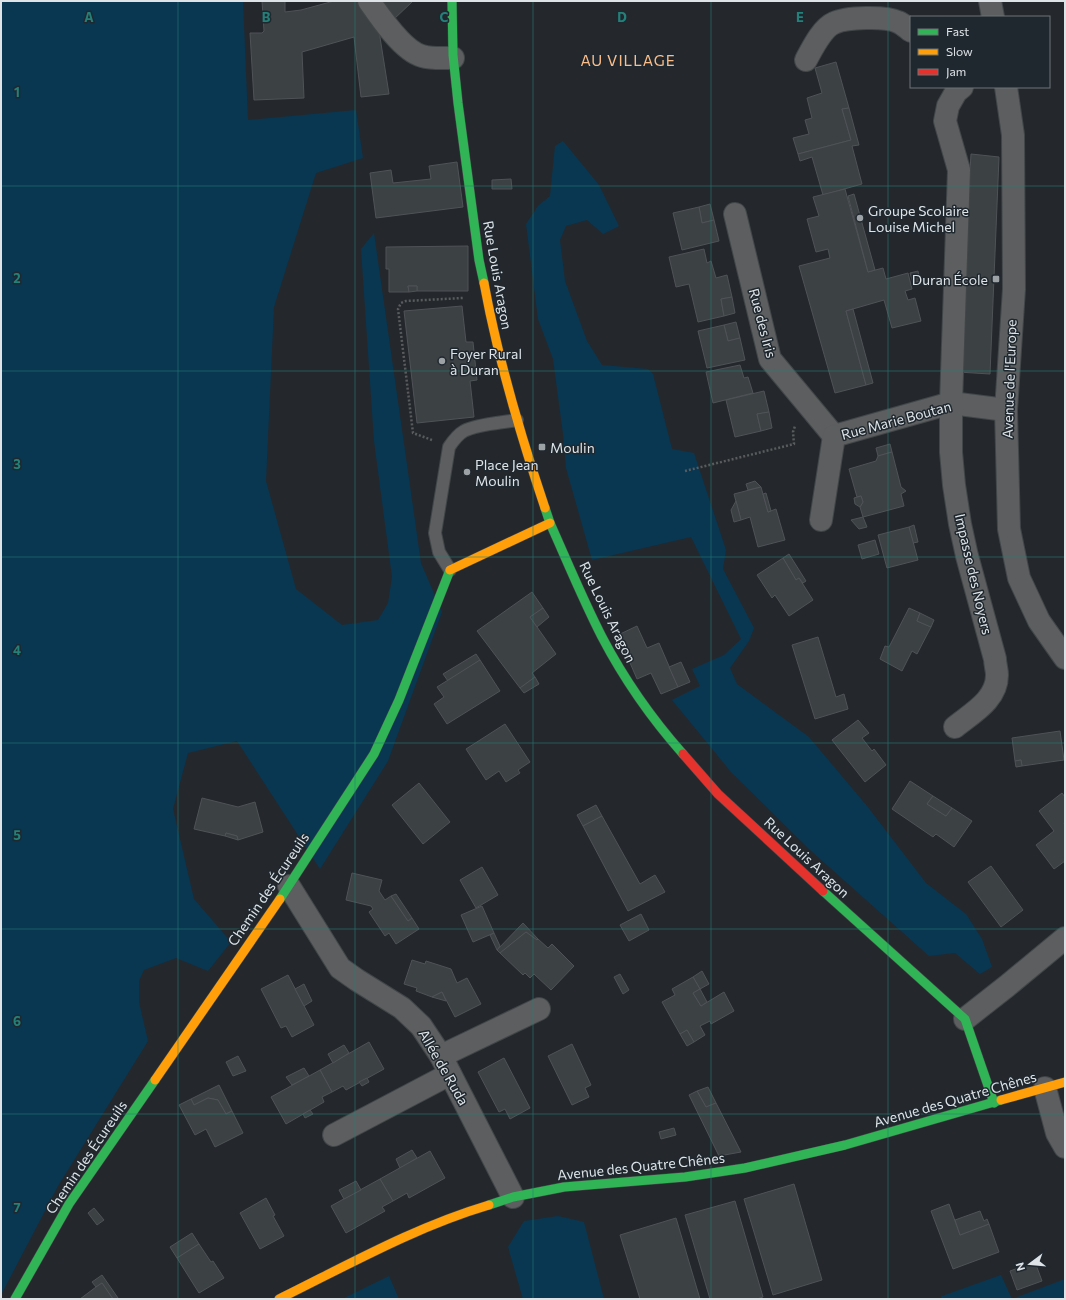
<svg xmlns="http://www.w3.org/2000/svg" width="1066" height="1300" viewBox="0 0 1066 1300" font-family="Commissioner,sans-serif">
<rect width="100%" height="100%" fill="#24282c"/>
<g fill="#093751">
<polygon points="1,1 243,1 248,120 356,110 363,158 316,173 274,307 266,481 296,589 342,625 378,620 388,603 392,577 374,441 361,249 374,233 421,563 442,612 388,761 320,869 237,741 188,753 173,809 194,899 231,942 208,971 176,958 144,970 139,981 139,1002 148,1041 58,1186 1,1295"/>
<polygon points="563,141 599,185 619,226 603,234 587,220 566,226 560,240 565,281 587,341 602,365 648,369 653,374 672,449 694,453 726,550 723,569 754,628 749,641 730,668 737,684 809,737 867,806 926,883 966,914 982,939 992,967 980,974 955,953 929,956 810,850 731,772 672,700 700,686 692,669 724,655 741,639 691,537 592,560 566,468 563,434 553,359 538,319 526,224 538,206 550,196 555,146"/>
<polygon points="558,1216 584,1222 604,1299 523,1299 508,1247 524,1221"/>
<polygon points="1001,1275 1012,1299 940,1299 942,1296"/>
<polygon points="389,1276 399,1299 342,1299"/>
<polygon points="1065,1279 1065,1299 1012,1299"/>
</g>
<g fill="#3c4144" stroke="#4f5357">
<polygon points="262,1 285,1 285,12 301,10 334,1 359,1 379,31 389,94 361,97 354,37 302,52 304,98 254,100 250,33 262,33 264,31"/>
<polygon points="378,1 413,1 392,21"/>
<polygon points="836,62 849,108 842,109 851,140 798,154 793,138 809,134 805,120 812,118 807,98 822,93 815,68"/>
<polygon points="849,108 859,145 852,146 862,184 823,195 812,157 800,161 798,154 851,140 842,109"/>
<polygon points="971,154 999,157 990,374 958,372"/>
<polygon points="457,162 463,207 376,218 370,173 391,170 393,183 431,179 429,166"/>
<polygon points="511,179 512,189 492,189 492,180"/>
<polygon points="845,189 868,272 883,268 886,279 908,273 912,289 905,291 908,300 915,298 921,321 892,328 884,300 846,311 866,385 835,393 799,266 830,258 828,249 816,252 807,219 819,216 813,197"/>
<polygon points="854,194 875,270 868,272 848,196"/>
<polygon points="710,204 714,220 702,223 699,207"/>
<polygon points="699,207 702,223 714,220 719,241 682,250 673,213"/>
<polygon points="468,246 468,291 417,291 417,286 408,286 409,292 389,292 389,269 386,269 386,247"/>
<polygon points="704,249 707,263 711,261 716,278 727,275 732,297 721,299 724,316 698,322 689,284 676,287 669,257"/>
<polygon points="918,271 920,281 913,283 910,273"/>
<polygon points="408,286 417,286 417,291 409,292"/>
<polygon points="732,297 735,313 724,316 721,299"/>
<polygon points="462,306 466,342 473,342 477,380 470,381 474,417 417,423 404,311"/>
<polygon points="853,309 873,383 866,385 846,311"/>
<polygon points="736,322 740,338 728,341 724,325"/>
<polygon points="724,325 728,341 740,338 745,360 707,368 698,331"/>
<polygon points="740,365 744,378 748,377 753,393 713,403 706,372"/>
<polygon points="764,391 769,412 757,414 761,431 735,437 726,400"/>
<polygon points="769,412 772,428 761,431 757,414"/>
<polygon points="890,444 892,452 878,456 876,448"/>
<polygon points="892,452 901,487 906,491 901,494 904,506 863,517 860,507 863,502 861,496 857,497 849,469 876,461 878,456"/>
<polygon points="755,481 761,487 748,490 746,484"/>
<polygon points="761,487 768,512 776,509 785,540 758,547 750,517 741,520 734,494"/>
<polygon points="766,493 771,511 768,512 763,494"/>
<polygon points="861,496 863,502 860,507 855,504 854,498"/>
<polygon points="736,501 741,520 734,522 731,510"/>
<polygon points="863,517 867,527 859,529 851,520"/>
<polygon points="914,525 918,542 913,543 909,527"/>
<polygon points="909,527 918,560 887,568 878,535"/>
<polygon points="875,540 879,554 862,559 858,545"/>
<polygon points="789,554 806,581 803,583 799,578 796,580 783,558"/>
<polygon points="783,558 796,580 799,578 813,600 789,616 775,595 772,598 757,575"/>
<polygon points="532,592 543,608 530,617 556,654 532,673 535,677 520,688 477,631"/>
<polygon points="543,608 549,617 537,627 530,617"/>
<polygon points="909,608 920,613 917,621 931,627 917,654 912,651 902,671 880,659 885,646 889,647"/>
<polygon points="920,613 934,620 931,627 917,621"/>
<polygon points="637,626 647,648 659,643 678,687 661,694 651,673 637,679 618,635"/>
<polygon points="818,637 836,697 844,694 848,709 815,719 792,645"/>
<polygon points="476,654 480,660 448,681 443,674"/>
<polygon points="480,660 500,691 447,724 434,704 444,697 437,687"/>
<polygon points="681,662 690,682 678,687 669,667"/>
<polygon points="535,677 539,684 524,693 520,688"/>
<polygon points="858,720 869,733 862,738 872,751 874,749 886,765 865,782 832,740"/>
<polygon points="505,724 530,762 518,770 520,773 506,782 499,771 486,780 466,749"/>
<polygon points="1060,731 1064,760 1022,766 1021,760 1015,761 1012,738"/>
<polygon points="1021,760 1022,766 1016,767 1015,761"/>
<polygon points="910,781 933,796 927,804 946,816 952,808 972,821 954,847 936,834 933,837 892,809"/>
<polygon points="419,783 450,822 423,844 392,805"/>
<polygon points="1062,793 1065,797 1065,822 1064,823 1065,825 1065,861 1054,869 1036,845 1054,831 1039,811"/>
<polygon points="933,796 952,808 946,816 927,804"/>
<polygon points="202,798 238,807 255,802 263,832 238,840 237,836 226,833 225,836 194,829"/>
<polygon points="596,805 602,816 583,826 577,815"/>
<polygon points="602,816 640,884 655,875 665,892 628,911 583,826"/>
<polygon points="226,833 237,836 238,840 225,836"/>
<polygon points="991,866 1023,910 1001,927 968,882"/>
<polygon points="482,867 498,895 476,908 460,880"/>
<polygon points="352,873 382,880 379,891 385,900 391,896 408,921 412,918 419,929 396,944 389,933 385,936 369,912 373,909 371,906 346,900"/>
<polygon points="396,894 412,918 408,921 391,896"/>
<polygon points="482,906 494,933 473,942 461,915"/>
<polygon points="641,914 649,930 629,941 620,925"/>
<polygon points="523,923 538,939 537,940 526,932 500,953 497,950"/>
<polygon points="526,932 537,940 538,939 548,948 552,944 574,966 551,990 534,974 530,978 525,973 523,975 500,953"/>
<polygon points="494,933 500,946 497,950 490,935"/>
<polygon points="412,960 425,964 426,961 451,969 457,983 467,978 481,1004 455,1017 442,992 432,997 416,991 417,988 404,984"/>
<polygon points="702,971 709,984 700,989 693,977"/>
<polygon points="620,974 629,990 623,994 614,977"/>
<polygon points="288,975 314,1025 292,1037 286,1026 281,1028 261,989"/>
<polygon points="693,977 700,989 693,993 701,1006 724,992 734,1011 711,1024 710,1021 700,1026 705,1035 694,1042 687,1030 680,1034 662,1002 675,995 672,989"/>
<polygon points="304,984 312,1001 304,1006 295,989"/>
<polygon points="700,989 707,1002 701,1006 693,993"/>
<polygon points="442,992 446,1001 432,997"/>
<polygon points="687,1030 694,1042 687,1046 680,1034"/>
<polygon points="369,1042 384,1069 346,1090 343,1086 332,1092 320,1070"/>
<polygon points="572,1044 591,1085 585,1088 589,1097 572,1105 548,1056"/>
<polygon points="344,1045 349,1053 333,1063 328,1054"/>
<polygon points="238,1056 246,1071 233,1076 226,1062"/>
<polygon points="504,1058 530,1108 510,1119 505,1109 499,1112 478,1072"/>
<polygon points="304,1068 309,1076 292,1085 286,1077"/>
<polygon points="320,1070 332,1092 322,1097 324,1102 286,1124 271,1097"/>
<polygon points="367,1078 369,1082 362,1086 359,1082"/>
<polygon points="219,1085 232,1111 226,1114 218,1100 208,1098 194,1105 191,1099"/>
<polygon points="708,1087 716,1103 706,1107 697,1091"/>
<polygon points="697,1091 706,1107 716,1103 741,1152 719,1156 689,1095"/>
<polygon points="208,1098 218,1100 226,1114 232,1111 243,1133 215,1147 206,1129 195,1135 179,1105 191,1099 194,1105"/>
<polygon points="310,1110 313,1114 305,1118 303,1114"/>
<polygon points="674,1128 676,1135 661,1139 659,1132"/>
<polygon points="412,1150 417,1158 400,1168 396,1159"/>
<polygon points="430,1151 445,1178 409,1198 407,1193 393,1201 380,1179"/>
<polygon points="380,1179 393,1201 382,1207 385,1211 346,1233 331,1206"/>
<polygon points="356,1181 361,1190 344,1199 339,1190"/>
<polygon points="794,1184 822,1280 773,1295 744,1199"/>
<polygon points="266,1198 275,1215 273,1216 284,1236 260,1249 240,1213"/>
<polygon points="735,1201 763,1297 757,1299 710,1299 685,1215"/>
<polygon points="949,1204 960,1235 989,1224 999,1252 953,1269 931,1211"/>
<polygon points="94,1208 104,1220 97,1225 88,1213"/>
<polygon points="980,1211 984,1221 987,1219 989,1224 960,1235 955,1220"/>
<polygon points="676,1218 700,1299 640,1299 620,1235"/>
<polygon points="192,1233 199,1244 177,1258 170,1247"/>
<polygon points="199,1244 211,1262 213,1261 224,1278 199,1293 177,1258"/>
<polygon points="1035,1262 1042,1281 1017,1290 1010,1271"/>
<polygon points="102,1275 118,1298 116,1299 113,1299 102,1283 96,1287 92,1282"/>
<polygon points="102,1283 113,1299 80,1299 96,1287"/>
</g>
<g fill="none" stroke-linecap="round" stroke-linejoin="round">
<g stroke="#424649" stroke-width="14">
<path id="lane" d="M450 570 439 552 435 533 449 447C453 441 457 435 464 431 478 424 501 423 517 420"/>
</g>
<g stroke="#424649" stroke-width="24">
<g id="street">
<path d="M369 1C380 17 403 51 422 56 432 59 443 58 453 58"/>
<polyline points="990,1 993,17"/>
<path d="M806 60C812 49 822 28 834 23 846 17 886 16 898 22 903 24 907 28 911 31"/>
<polyline points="1006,87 1013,135 1014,289 1006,410 1009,529 1019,578 1039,621 1065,658"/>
<polyline points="735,214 770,359 834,436"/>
<polyline points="834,436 951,403 1006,410"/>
<polyline points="821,520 834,436"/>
<path d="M955 727C972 713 997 700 997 675 997 670 995 664 995 659L967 556 960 524 954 485 951 452V403L959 170 945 121 948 106 956 92 962 87"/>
<polyline points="289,886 340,968 357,980 402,1008 421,1026 441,1056 513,1197"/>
<polyline points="965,1019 1007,986 1065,938"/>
<polyline points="441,1056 539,1009"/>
<polyline points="1045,1088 1057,1133 1065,1147"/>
<polyline points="334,1135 450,1074"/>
</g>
</g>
<g stroke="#424649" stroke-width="10">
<g id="fast">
<polyline points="452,1 453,55 458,103 479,260 484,283"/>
<path d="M545 508 550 523C567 561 583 600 602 637 624 679 652 719 683 754"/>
<polyline points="823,891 965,1019 994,1103"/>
<polyline points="280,899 374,754 399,700 450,570"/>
<polyline points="489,1205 513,1197 564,1187 685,1177 745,1168 845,1145 1001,1100"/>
<polyline points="15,1299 69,1204 155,1080"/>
</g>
</g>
<g stroke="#424649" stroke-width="10">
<g id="slow">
<path d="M484 283C498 359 520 434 545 508"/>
<polyline points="450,570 550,523"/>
<polyline points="155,1080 280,899"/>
<polyline points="1001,1100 1065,1082"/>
<path d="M279 1299C348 1265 415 1227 489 1205"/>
</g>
</g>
<g stroke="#424649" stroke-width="10">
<polyline id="jam" points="683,754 718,794 823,891"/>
</g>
<g stroke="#595b5d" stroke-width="2.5" stroke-dasharray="2 2" stroke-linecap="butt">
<polyline points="432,440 413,433 398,309 401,303 406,301 463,298"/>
<polyline points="685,471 794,444 793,432 795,426"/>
</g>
<use href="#lane" stroke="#5c5e5f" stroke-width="12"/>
<use href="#street" stroke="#5c5e5f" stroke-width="22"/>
<use href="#fast" stroke="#30b455" stroke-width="9"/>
<use href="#slow" stroke="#ff9f0a" stroke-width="9"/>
<use href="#jam" stroke="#e5322d" stroke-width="9"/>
</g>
<path fill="none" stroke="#24817a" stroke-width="1" stroke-opacity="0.55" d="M178 1V1299M355 1V1299M533 1V1299M711 1V1299M888 1V1299M1 186H1065M1 371H1065M1 557H1065M1 743H1065M1 929H1065M1 1114H1065"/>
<g fill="#9ca2a6" stroke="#20282f" stroke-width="1.5">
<circle cx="860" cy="218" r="4"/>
<rect x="992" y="275" width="8" height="8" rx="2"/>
<circle cx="442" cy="361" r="4"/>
<rect x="538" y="443" width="8" height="8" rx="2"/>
<circle cx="467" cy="472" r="4"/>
</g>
<g text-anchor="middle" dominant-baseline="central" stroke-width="3" stroke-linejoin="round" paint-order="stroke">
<g font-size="14" fill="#dde3e7" stroke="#20282f" text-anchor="start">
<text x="868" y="210">Groupe Scolaire<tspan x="868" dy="16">Louise Michel</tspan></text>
<text x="988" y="279" text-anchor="end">Duran École</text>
<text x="450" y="353">Foyer Rural<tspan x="450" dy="16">à Duran</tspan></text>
<text x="550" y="447">Moulin</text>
<text x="475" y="464">Place Jean<tspan x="475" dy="16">Moulin</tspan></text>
</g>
<g font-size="14" fill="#dde3e7" stroke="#20282f">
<text transform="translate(498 275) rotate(80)">Rue Louis Aragon</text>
<text transform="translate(763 323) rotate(75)">Rue des Iris</text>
<text transform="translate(1009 379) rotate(-88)">Avenue de l'Europe</text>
<text transform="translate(896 420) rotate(-15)">Rue Marie Boutan</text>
<text transform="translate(974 574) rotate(77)">Impasse des Noyers</text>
<text transform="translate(608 612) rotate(64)">Rue Louis Aragon</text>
<text transform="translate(807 857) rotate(43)">Rue Louis Aragon</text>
<text transform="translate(268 889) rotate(-56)">Chemin des Écureuils</text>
<text transform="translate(444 1067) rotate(60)">Allée de Ruda</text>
<text transform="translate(955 1099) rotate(-16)">Avenue des Quatre Chênes</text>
<text transform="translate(86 1157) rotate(-56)">Chemin des Écureuils</text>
<text transform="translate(641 1166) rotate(-6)">Avenue des Quatre Chênes</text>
</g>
<g font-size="15" letter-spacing="1" fill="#fcbd88" stroke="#20282f">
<text x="628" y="60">AU VILLAGE</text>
</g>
</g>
<g font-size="13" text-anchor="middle" font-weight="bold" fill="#24817a" stroke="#20282f" stroke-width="3" stroke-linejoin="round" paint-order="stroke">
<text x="89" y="22">A</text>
<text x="266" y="22">B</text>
<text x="444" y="22">C</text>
<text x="622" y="22">D</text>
<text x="800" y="22">E</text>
<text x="17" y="97">1</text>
<text x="17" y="283">2</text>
<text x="17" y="469">3</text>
<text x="17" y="655">4</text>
<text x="17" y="840">5</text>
<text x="17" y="1026">6</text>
<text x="17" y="1212">7</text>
</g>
<rect width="1066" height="1300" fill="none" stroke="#dde3e7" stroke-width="4"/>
<rect x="910" y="16" width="140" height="72" fill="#20282f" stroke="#6c7379"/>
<rect x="918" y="29" width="20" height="6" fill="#30b455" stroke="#6c7379"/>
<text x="946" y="36" font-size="12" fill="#dde3e7">Fast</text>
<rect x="918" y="49" width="20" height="6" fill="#ff9f0a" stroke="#6c7379"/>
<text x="946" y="56" font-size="12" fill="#dde3e7">Slow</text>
<rect x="918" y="69" width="20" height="6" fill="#e5322d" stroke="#6c7379"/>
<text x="946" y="76" font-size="12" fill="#dde3e7">Jam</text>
<g transform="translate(1030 1264) rotate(254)" stroke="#20282f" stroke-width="3" paint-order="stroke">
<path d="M0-3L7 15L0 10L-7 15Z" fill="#dde3e7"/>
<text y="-6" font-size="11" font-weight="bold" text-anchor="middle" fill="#dde3e7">N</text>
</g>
</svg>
